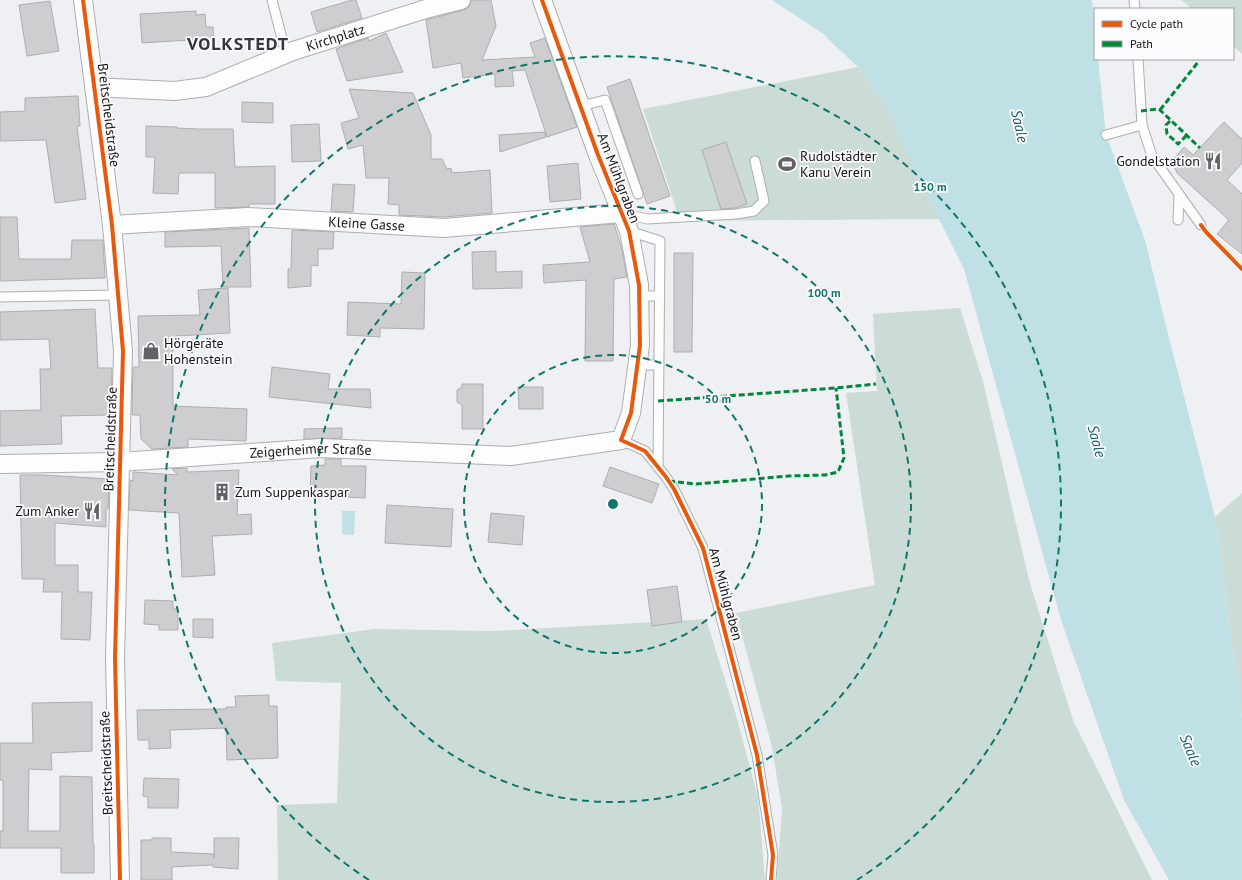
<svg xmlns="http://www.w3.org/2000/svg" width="1242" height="880" viewBox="0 0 1242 880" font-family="'PT Sans',sans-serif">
<rect width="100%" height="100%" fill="#eff0f4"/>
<g fill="#cbdcd6">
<polygon points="1182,0 1242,0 1242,54 1233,46 1233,9 1192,9"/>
<polygon points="858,67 885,104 939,219 680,221 643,109"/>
<polygon points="960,308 983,381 1029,580 1073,720 1152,880 777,880 782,809 772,747 736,613 875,585 846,393 877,391 873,314"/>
<polygon points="1242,493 1242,719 1215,517"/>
<polygon points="706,619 736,715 758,797 765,880 278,880 277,805 337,803 341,683 276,681 272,643 374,629 493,631"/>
</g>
<g fill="#bfe0e4">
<polygon points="772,0 1092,0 1095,30 1095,59 1098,59 1106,135 1145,240 1167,330 1215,517 1242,719 1242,880 1169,880 1124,800 1061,620 964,269 918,177 885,104 858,67 829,40 825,35"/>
<polygon points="342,511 355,511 354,535 342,534"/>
</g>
<g fill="#ceced1" stroke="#aeaeb1">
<polygon points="352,0 356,0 362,18 317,32 311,12"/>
<polygon points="471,0 491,0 496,26 482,60 535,57 530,43 545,38 577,127 547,137 525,70 512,71 514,86 495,87 495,74 463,78 461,63 433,68 426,20 464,10 469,7"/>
<polygon points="50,1 59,51 27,56 19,5"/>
<polygon points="196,11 196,15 205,14 206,27 213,27 214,45 189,46 189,40 142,43 140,14"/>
<polygon points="386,33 403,72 347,81 336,49 368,38 369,41"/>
<polygon points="630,79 670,196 647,204 607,87"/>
<polygon points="349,89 413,93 431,135 431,159 442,159 447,169 451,168 452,173 490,170 492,213 444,217 399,215 399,205 388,204 389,178 366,178 363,145 348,149 341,123 359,118"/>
<polygon points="78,96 80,126 77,126 86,199 55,203 46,140 0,141 0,112 25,111 25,98"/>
<polygon points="242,102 273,103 273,123 242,122"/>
<polygon points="1224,122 1242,139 1242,163 1227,180 1242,194 1242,254 1217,234 1229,220 1177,173 1172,161 1184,147 1193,155"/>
<polygon points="319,124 321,161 292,162 291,125"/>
<polygon points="146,126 177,127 177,128 198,129 233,129 235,167 275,166 275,204 249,204 249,207 215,208 215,173 179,173 178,194 153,193 155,157 146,157"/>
<polygon points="545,132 546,137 500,152 499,135"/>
<polygon points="726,142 747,204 735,208 721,209 702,150"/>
<polygon points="578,163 581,199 550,202 547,166"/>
<polygon points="333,184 355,185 353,212 331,211"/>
<polygon points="0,217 17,217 19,259 71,259 72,240 103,240 105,278 0,281"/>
<polygon points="614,224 621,246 627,277 614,279 613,361 585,361 586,280 544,283 543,265 590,262 580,227"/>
<polygon points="249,228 251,287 223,287 221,246 165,247 165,232"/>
<polygon points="292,230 334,232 333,249 318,249 318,266 311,265 311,286 288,288 288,269 291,269"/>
<polygon points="496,251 496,272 522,271 522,288 473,289 472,252"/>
<polygon points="674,253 693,253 692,352 674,352"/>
<polygon points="402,272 425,273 424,329 380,328 380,337 347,335 348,302 401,304"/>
<polygon points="228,288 230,333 176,336 175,346 173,347 173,406 247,409 246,441 188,439 188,447 152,449 141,439 140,415 132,415 133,367 139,367 138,316 200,315 198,290"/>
<polygon points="95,309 98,368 112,368 111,415 61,416 62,444 0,446 0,411 41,410 40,369 51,369 49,339 0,340 0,312"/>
<polygon points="272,367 330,374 328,389 370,389 371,408 269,397"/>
<polygon points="462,384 483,384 483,429 462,429 462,405 457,402 457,390 462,387"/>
<polygon points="518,387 543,387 543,409 519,409"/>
<polygon points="342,428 342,438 304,439 304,429"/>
<polygon points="325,459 341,459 341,466 366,466 365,498 310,495 311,466 325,465"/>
<polygon points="610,467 659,484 652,503 603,486"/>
<polygon points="187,468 187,472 239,470 237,515 251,514 252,534 212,536 215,575 182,577 179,513 129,510 130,480 133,481 133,472 178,475 172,469"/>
<polygon points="20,475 43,475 109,479 108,509 106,509 106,527 55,523 55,565 78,565 78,592 92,592 90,640 61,639 62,592 43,592 44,579 22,579"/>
<polygon points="387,505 453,509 451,547 385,543"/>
<polygon points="491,513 524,516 522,545 488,542"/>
<polygon points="677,586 682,622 652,626 647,590"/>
<polygon points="145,600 173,601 173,609 178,609 178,630 159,630 159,625 144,624"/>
<polygon points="193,619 213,619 213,638 193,637"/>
<polygon points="269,695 269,706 277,706 278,758 227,760 226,728 170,730 171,748 149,749 149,740 138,740 137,710 226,709 226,707 236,707 235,696"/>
<polygon points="92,702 92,751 51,753 52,770 29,769 28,831 60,831 60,776 92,777 93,844 94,844 94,873 61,873 61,848 0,848 0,831 3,831 3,780 0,780 0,743 33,743 32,703"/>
<polygon points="144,778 179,779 178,808 148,808 148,797 143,796"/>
<polygon points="152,838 171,838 171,852 214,854 214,858 214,838 239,838 238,869 213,867 213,865 172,867 172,880 141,880 141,840 152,840"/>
</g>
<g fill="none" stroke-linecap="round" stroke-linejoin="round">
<g stroke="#aeaeb1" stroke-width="11">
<g id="service">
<polyline points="272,0 286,54"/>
<polyline points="1134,0 1135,9"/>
<polyline points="1138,59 1142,125 1152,156 1201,225"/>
<polyline points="581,106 605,100 638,194"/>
<polyline points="1106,135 1142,125"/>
<polyline points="621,213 647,219 736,214 754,211 764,201 755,161"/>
<polyline points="1178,220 1179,196"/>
<polyline points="629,231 660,241 658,467"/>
<polyline points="639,296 660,296"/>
<polyline points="0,297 118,295"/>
<polyline points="637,365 659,365"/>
<polyline points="621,440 645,451 666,477 674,489 703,548 757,755 773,855 771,880"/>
</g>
</g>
<g stroke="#aeaeb1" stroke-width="20">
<g id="minor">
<polyline points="83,0 112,225 123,351 115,658 120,880"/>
<path id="s1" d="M94 87 174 91 206 87 293 51 429 8 461 0"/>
<path id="s2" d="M112 225 248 217 444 228 621 213"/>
<path id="s3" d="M0 464 120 462 321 448 511 456 621 440 631 413 640 345 639 285 629 231 598 155 542 0"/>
</g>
</g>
<polyline stroke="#d8d8da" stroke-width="2.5" stroke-dasharray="2 2" stroke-linecap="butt" points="1174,140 1176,142"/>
<use href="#service" stroke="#fdfdfd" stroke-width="9"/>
<use href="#minor" stroke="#fdfdfd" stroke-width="18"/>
<g stroke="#00873e" stroke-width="3" stroke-dasharray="6 3" stroke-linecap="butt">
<polyline points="1160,110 1199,61"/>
<polyline points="1141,111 1157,109 1160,110 1200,148"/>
<polyline points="1170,121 1166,125 1167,134 1174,140"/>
<polyline points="1176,142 1178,144 1187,135"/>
<polyline points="658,401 836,388 876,384"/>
<polyline points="669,481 696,484 789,476 825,475 838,472 844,458 836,388"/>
</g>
<g stroke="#fcfcfe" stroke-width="6">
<g id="cycleway">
<polyline points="83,0 112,225 123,351 115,658 120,880"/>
<polyline points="542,0 598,155 629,231 639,285 640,345 631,413 621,440 645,451 666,477 674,489 703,548 757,755 773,855 771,880"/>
<polyline points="1201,225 1206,232 1242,269"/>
</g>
</g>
<use href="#cycleway" stroke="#e8590c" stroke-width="4"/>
</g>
<g fill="none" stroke="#0f766e" stroke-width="2" stroke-dasharray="7 5">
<circle cx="613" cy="504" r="149"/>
<circle cx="613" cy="504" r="298"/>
<path d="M369 880A448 448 0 1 1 857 880"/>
</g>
<defs>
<g id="restaurant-bare" transform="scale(1.38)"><path d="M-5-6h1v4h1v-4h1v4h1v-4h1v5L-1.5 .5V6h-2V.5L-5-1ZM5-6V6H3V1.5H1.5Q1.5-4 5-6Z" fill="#626266" stroke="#fcfcfe" stroke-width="2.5" paint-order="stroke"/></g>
<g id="stadium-bare" transform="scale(1.38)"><path d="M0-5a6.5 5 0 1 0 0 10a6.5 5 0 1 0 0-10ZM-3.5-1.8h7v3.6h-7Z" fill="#626266" stroke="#fcfcfe" stroke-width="2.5" paint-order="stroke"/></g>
<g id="shop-bare" transform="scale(1.38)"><path d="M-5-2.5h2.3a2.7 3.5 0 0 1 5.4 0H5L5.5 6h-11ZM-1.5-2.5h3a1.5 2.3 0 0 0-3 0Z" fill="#626266" stroke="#fcfcfe" stroke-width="2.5" paint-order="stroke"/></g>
<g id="building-bare" transform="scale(1.38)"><path d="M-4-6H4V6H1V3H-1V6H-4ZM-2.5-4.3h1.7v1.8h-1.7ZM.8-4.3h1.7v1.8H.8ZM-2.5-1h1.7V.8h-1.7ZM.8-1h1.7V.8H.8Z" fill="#626266" stroke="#fcfcfe" stroke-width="2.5" paint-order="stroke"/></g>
</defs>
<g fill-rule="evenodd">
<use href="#restaurant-bare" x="1213" y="161"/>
<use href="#stadium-bare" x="787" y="164"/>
<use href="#shop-bare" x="151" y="351"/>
<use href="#building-bare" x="222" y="492"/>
<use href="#restaurant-bare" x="92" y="511"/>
</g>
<g text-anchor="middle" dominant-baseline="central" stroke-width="3.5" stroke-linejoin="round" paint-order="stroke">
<g font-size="14" fill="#161619" stroke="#fcfcfe">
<text stroke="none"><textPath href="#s1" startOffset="251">Kirchplatz</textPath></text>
<text transform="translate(109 115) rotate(83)">Breitscheidstraße</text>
<text transform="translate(619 178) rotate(69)">Am Mühlgraben</text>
<text stroke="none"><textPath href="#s2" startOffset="255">Kleine Gasse</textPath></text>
<text transform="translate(110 439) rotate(-88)">Breitscheidstraße</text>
<text stroke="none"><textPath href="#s3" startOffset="311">Zeigerheimer Straße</textPath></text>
<text transform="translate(726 594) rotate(75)">Am Mühlgraben</text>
<text transform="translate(106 763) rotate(-92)">Breitscheidstraße</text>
</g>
<g font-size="14" fill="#161619" stroke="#fcfcfe" text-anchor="start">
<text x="800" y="156">Rudolstädter<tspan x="800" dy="16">Kanu Verein</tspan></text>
<text x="1200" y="161" text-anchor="end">Gondelstation</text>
<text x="164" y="343">Hörgeräte<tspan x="164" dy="16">Hohenstein</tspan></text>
<text x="235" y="492">Zum Suppenkaspar</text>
<text x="79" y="511" text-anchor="end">Zum Anker</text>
</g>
<g font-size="15" font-style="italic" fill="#216065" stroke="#fcfcfe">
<text transform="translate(1020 126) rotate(77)">Saale</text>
<text transform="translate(1097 441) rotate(75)">Saale</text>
<text transform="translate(1191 750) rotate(67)">Saale</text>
</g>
<g font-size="18" font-weight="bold" letter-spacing="1" fill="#36373d" stroke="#fcfcfe">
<text x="238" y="43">VOLKSTEDT</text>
</g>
</g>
<circle cx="613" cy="504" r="6" fill="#0f766e" stroke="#fcfcfe" stroke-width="2"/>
<g font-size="12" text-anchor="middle" font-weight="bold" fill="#0f766e" stroke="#fcfcfe" stroke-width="3.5" stroke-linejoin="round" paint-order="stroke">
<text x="930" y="191">150 m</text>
<text x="824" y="297">100 m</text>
<text x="718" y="403">50 m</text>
</g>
<rect x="1094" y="8" width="140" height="52" fill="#fcfcfe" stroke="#a0a0a2"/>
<rect x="1102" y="21" width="20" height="6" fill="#e8590c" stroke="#a0a0a2"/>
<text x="1130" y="28" font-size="12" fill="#161619">Cycle path</text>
<rect x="1102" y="41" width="20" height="6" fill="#00873e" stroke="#a0a0a2"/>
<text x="1130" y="48" font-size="12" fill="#161619">Path</text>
</svg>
